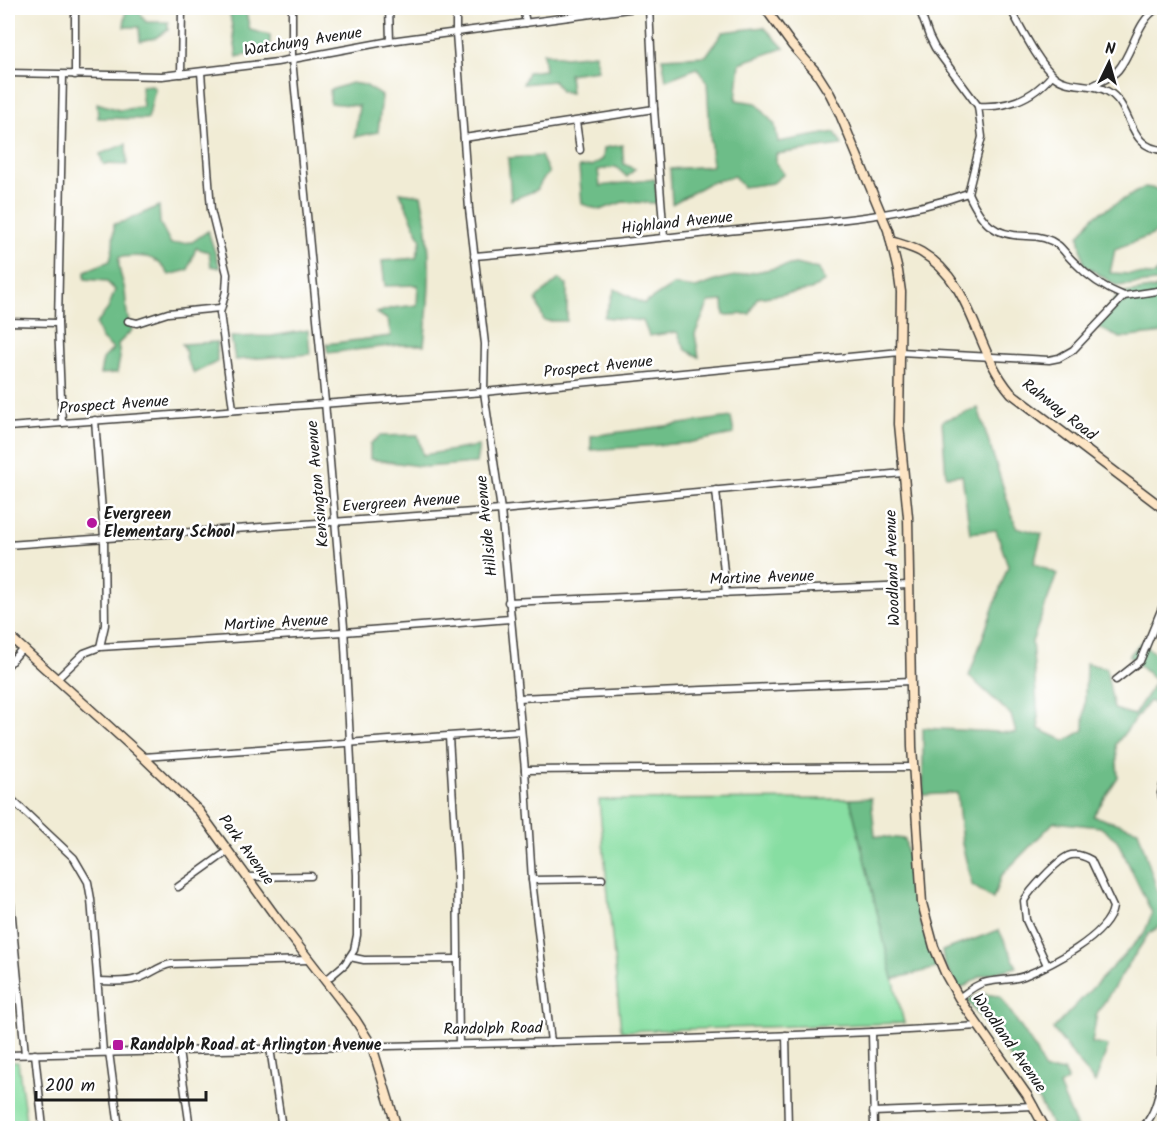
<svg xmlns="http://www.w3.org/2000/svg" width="1172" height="1136" viewBox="0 0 1172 1136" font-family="Kalam,sans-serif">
<rect width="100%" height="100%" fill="#fff"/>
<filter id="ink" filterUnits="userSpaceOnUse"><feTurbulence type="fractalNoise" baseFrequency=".0167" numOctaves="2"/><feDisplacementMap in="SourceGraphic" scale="12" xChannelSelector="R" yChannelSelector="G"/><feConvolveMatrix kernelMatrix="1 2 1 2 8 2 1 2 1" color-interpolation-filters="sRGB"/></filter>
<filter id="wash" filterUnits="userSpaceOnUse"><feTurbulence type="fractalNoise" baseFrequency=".008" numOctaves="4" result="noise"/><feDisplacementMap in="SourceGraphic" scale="24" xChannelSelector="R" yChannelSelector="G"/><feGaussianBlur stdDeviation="1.35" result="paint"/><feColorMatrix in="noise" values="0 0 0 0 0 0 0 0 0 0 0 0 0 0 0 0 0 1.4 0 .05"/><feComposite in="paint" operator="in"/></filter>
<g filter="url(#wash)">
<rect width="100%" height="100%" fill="#f1ecd5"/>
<g fill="#87dea2" stroke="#527d5f" stroke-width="1.5">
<polygon points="850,799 904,1023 621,1031 599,800"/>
<polygon points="8,1062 18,1062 27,1128 8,1128"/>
</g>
<g fill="#6dbd88" stroke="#446c52" stroke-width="1.5">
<polygon points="126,8 140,8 140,13 146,22 168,22 168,30 155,38 140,41 139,27 124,27"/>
<polygon points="229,8 245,8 250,30 270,35 270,50 237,57"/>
<polygon points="764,27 784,48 740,63 736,100 756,103 775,125 778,142 835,132 842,145 776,154 776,163 784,174 773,183 743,187 734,176 709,183 672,204 670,169 712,166 707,82 697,68 666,80 662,58 706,56 723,32"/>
<polygon points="543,53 565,57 595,54 598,70 569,74 571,93 561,91 554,81 523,84 528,72 545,70"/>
<polygon points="351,83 365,85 382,96 378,132 355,137 359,106 330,103 330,90"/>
<polygon points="152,85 155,89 148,119 98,118 97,103 119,110 143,107 141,86"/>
<polygon points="126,144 127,165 103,164 100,154"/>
<polygon points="622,145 624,164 635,169 627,177 616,167 598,170 600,186 655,179 657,203 623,202 600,210 582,204 579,167 592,166 603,159 604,148"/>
<polygon points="541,156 549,173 543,179 537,190 511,200 508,158"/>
<polygon points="1145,187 1164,190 1164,227 1152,235 1115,249 1110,273 1154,275 1164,266 1164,279 1156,282 1117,286 1084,265 1079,236 1094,216"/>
<path d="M400 192 421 195C433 248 430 292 424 345H399L328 353 326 344 391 336 388 320 377 313 392 308 417 305 418 285 385 286 382 261 416 258 421 240Z"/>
<path d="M159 206 160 223 171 244 192 242 208 231 220 268 211 266 209 252 196 248 188 270 169 275C157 254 141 255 119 257 117 269 123 279 125 291 127 307 125 313 132 330L118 344 120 358 117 373 100 374 103 359 113 349 101 338 96 324 108 309 115 290 106 281 85 279V271L110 261 113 247 114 224 126 221Z"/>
<polygon points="795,264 818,269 825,281 811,290 757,298 750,314 724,315 723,301 709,302 695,334 699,357 686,350 677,332 649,336 643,321 604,317 615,289 644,304 673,285 696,288 721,279"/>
<polygon points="559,279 567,285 567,321 544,321 536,299"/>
<polygon points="1164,287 1164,333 1120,338 1095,326 1119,294"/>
<polygon points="308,330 310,354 235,360 231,337 272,336"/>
<polygon points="217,342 217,362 194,373 187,361 185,349 182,344"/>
<polygon points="978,408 1016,527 1042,534 1034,563 1057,574 1032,642 1039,729 1065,741 1084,730 1086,663 1106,668 1114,709 1134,715 1156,681 1129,656 1140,643 1164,659 1164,708 1149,701 1116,744 1118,778 1093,816 1138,830 1164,912 1164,924 1149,933 1097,1013 1092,1043 1108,1046 1095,1083 1053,1029 1144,934 1152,913 1117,840 1100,827 1054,822 1001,876 993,899 972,885 962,844 957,793 923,795 923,728 1016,733 1011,715 969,676 1008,566 996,530 970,533 962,475 946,476 942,421"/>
<polygon points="731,417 734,434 687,443 591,450 591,436"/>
<polygon points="418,435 423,455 479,446 476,463 426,467 370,459 370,444 380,436"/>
<polygon points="871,798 875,836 905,839 919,919 937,968 893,979 850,799"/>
<polygon points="999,930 1017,967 981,976 959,990 944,963 942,951"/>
<path d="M982 994 1000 996 1034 1047 1045 1071H1065L1067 1081 1059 1086 1077 1128H1053C1032 1082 997 1040 967 1000Z"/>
</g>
</g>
<g filter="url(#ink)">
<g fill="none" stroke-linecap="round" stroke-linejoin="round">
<g stroke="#3c3b38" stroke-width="9">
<g id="street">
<polyline points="75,8 75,75"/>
<polyline points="292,8 292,59 325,402 344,627 357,875 357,935 354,950 345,964 325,981"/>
<polyline points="389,8 390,41"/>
<polyline points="456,8 456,33 469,209 485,344 484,392 501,510 525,770 532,880 551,1042"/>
<polyline points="523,8 526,23"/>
<polyline points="649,8 654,109 664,237"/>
<polyline points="919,8 929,36 935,48 978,106 982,137 968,193"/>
<path d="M1010 8C1021 27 1038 63 1055 77 1069 88 1091 82 1107 91 1134 105 1126 149 1164 150"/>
<polyline points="201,72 211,210 227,274 226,291 220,313 233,409"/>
<polyline points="8,73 162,76 277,62 390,41 636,8"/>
<polyline points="181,74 182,8"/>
<path d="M1094 85C1102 81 1112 77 1118 70 1134 51 1136 21 1158 8"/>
<path d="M978 106C1008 108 1033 98 1052 75"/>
<polyline points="576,122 580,150"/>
<polyline points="464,138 654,109"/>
<path d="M968 193C982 223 993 236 1027 236 1038 236 1049 238 1058 245 1064 250 1068 257 1074 262 1089 278 1104 288 1124 296"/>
<path d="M474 256C562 249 650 239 738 230 816 222 894 219 968 193"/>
<polyline points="128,321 137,323 168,313 220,308"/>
<polyline points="8,322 58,323"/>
<polyline points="95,420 104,537 105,625 100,647"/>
<polyline points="62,423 58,323 63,75"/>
<polyline points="8,427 484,392 900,352 1049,360 1059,358 1073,350 1124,296 1164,290"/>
<polyline points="716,490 726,593"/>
<polyline points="8,545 501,510 903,473"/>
<polyline points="508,602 909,585"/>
<polyline points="8,665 22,649"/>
<polyline points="56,680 84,653 100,647 344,632 510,619"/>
<polyline points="1116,680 1140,661 1164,603"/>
<polyline points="518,698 911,681"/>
<polyline points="449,737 457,866 459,1043"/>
<polyline points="143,757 521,731"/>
<polyline points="525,770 913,767"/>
<polyline points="1164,781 1161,793 1164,806"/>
<polyline points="8,796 74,858 88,882 91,899 103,1052"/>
<polyline points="8,875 25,1054"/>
<polyline points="247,877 311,876"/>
<polyline points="532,880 602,879"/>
<polyline points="178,887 228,851"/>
<polyline points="350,957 364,960 458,959"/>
<path d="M98 981C110 981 125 983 136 979 149 976 158 966 171 964L308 960"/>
<path d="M959 998C966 993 975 985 983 983 996 979 1011 981 1024 976 1049 966 1109 936 1113 907L1091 860C1084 856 1076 853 1068 856 1057 861 1030 890 1024 901L1026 920 1047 965"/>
<polyline points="872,1032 874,1128"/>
<polyline points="786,1035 788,1128"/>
<polyline points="270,1048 282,1128"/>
<polyline points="179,1051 190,1128"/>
<polyline points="109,1052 119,1128"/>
<polyline points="35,1054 43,1128"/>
<polyline points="8,1055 686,1039 872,1032 979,1026"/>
<polyline points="873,1112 1034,1106"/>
<path d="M1142 1128C1171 1099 1158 1040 1164 1001"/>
</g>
</g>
<g stroke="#3c3b38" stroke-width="11">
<g id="secondary">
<polyline points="765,8 792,45 816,72 830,94 839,112 888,230 898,271 901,292 899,424 908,517 912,747 922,903 934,947 946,975 959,998 1027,1095 1045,1128"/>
<path d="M891 241C900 244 912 247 921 252 975 284 973 348 1011 393L1164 509"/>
<polyline points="8,635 143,757 199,811 276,917 355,1019 372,1046 397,1128"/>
</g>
</g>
<use href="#street" stroke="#fff" stroke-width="6"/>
<use href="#secondary" stroke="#fde5c5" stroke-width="8"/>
</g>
</g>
<g fill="#b5179e" stroke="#fff" stroke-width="2">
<circle cx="92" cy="523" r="6"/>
<rect x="112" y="1039" width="12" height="12" rx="3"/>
</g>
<g text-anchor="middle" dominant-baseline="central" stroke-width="5" stroke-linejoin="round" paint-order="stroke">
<g font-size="16" fill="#1c1c1c" stroke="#fff">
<text transform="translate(303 42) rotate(-9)">Watchung Avenue</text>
<text transform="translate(677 223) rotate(-6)">Highland Avenue</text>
<text transform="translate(598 367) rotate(-6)">Prospect Avenue</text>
<text transform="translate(114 405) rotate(-4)">Prospect Avenue</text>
<text transform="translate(1059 410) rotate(38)">Rahway Road</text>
<text transform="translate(318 484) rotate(-95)">Kensington Avenue</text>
<text transform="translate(401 503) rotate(-4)">Evergreen Avenue</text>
<text transform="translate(487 526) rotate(-96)">Hillside Avenue</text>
<text transform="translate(893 568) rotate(-92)">Woodland Avenue</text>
<text transform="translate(762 578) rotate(-2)">Martine Avenue</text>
<text transform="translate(276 623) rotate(-3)">Martine Avenue</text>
<text transform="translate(246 850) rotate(54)">Park Avenue</text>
<text transform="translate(493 1029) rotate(-1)">Randolph Road</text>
<text transform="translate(1009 1043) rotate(55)">Woodland Avenue</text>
</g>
<g font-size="16" font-weight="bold" fill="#1c1c1c" stroke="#fff" text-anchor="start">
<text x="104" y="514">Evergreen<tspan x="104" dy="18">Elementary School</tspan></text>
<text x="130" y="1045">Randolph Road at Arlington Avenue</text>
</g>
</g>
<rect width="1172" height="1136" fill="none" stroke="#fff" stroke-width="30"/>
<g transform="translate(1109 63) rotate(5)" stroke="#ffffff" stroke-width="4.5" paint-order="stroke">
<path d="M0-4.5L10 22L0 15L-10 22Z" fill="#1c1c1c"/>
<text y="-9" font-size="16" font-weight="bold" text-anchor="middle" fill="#1c1c1c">N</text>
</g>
<path d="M36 1091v9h170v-9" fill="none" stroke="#1c1c1c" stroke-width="3"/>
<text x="45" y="1091" font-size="18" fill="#1c1c1c" stroke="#ffffff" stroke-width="4.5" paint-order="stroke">200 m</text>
</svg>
